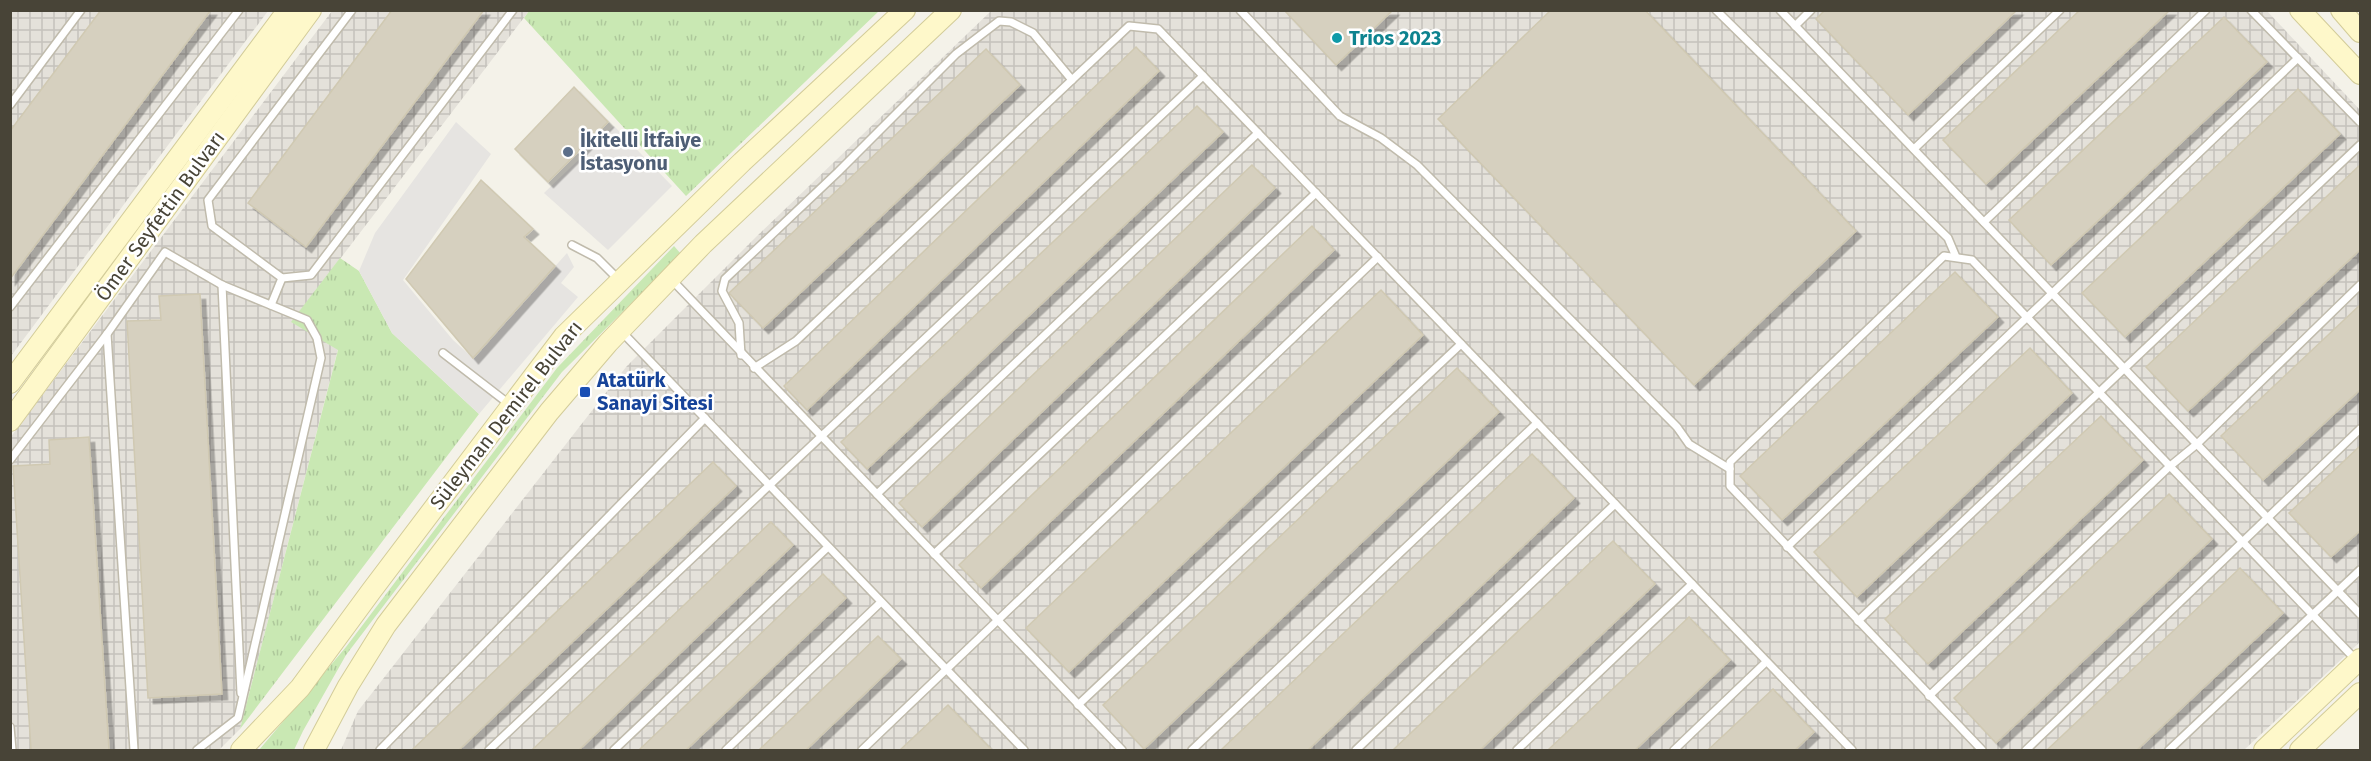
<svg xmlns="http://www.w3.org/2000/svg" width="2371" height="761" viewBox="0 0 2371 761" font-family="'Fira Sans',sans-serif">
<defs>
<pattern id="industrial-grid" width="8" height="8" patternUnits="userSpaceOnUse" patternTransform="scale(1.5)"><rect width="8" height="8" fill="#e4e1da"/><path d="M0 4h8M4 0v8" fill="none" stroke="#c5c2bc"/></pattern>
<pattern id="grass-tufts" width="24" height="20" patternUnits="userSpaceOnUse" patternTransform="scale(1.5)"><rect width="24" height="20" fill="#c9e8b3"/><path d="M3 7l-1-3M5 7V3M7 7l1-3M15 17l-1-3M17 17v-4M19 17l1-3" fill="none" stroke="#aec89b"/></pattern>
<filter id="shadow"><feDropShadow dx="5.5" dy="5.5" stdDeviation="0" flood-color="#0004"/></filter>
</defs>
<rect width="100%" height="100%" fill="#f4f2e9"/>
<g fill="url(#industrial-grid)">
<polygon points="11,11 268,11 11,356"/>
<polygon points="332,11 529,11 292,322 338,349 240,729 219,750 11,750 10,438"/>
<polygon points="991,11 2267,11 2360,110 2360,642 2244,750 341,750 358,711 626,367 757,236"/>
</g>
<g fill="url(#grass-tufts)">
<polygon points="529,11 529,10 879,11 686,196 524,18"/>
<polygon points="674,246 681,254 562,372 346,655 303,731 294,750 259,750 346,647 557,368"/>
<polygon points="340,258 359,271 392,333 479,414 240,729 338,350 291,322"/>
</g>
<g fill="#e6e4e1">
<polygon points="456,122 491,154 403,280 453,340 473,358 567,253 574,267 561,283 578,297 479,414 392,333 359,271 375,233"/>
<polygon points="614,126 672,186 608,250 544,193"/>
</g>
<g fill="#d6d0bf" stroke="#d0c9b2" stroke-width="1.5" filter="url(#shadow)">
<polygon points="101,10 211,10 10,279 10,131"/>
<polygon points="392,10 484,10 306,247 248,203"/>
<polygon points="1284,10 1393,10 1336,65"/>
<polygon points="1551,10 1645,10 1856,231 1694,385 1438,119"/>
<polygon points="1825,10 2017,10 1908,115 1816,19"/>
<polygon points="2080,10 2170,10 1986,184 1943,140"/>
<polygon points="2224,17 2267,62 2051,265 2009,220"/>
<polygon points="1136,47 1159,71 807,410 784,386"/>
<polygon points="986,49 1020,85 763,328 729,293"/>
<polygon points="574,87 608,122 548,182 515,149"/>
<polygon points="2298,89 2340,134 2125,337 2082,293"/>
<polygon points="1197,106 1223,132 867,469 841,442"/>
<polygon points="2361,164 2361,249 2188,411 2146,367"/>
<polygon points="1252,165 1275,188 922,527 899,503"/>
<polygon points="481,180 533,229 524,237 555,266 473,358 406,279"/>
<polygon points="1312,226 1334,250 981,588 959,565"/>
<polygon points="1955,272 1998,317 1782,520 1740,476"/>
<polygon points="1381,290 1423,335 1069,672 1026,628"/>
<polygon points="200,294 222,694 148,698 127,321 161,320 159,296"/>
<polygon points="2361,304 2361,389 2263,480 2221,436"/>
<polygon points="2030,348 2072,393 1857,597 1814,552"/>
<polygon points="1457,368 1499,412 1144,749 1103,705"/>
<polygon points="2101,416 2143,460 1928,664 1885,619"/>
<polygon points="89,437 109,750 31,750 13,466 50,464 49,440"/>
<polygon points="2361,445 2361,530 2331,557 2289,513"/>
<polygon points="1532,454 1574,498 1308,750 1221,750"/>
<polygon points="713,462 736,486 459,750 412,750"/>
<polygon points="2169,494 2212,539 1996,743 1954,698"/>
<polygon points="771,522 793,545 579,750 532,750"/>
<polygon points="1613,541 1655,584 1480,750 1393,750"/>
<polygon points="2240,568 2283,613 2137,750 2047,750"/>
<polygon points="823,574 846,598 686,750 639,750"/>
<polygon points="1689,617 1730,660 1635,750 1548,750"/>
<polygon points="878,636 901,659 806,750 759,750"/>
<polygon points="1773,689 1814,732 1795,750 1708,750"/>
<polygon points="948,705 992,750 900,750"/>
</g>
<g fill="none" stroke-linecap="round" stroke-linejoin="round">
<g stroke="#c0bbac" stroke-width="10">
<g id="lane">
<polyline points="352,10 208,200 212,226 282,278 311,275 513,10"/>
<polyline points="1240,10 1340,116 1381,138 1417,165 1677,427 1689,444 1730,469"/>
<polyline points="1716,10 1948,238 1956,257"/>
<polyline points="1780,10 2360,614"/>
<polyline points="2251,10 2360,122"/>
<polyline points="1795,26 1811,10"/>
<polyline points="10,105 81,10"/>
<polyline points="1914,149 2060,10"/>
<polyline points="1984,222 2206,10"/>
<polyline points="572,245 597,258 619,280"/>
<polyline points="672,280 1122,750"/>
<polyline points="222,285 241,693"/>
<polyline points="271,305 282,278"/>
<polyline points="10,307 239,10"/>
<polyline points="622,332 1024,750"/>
<polyline points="107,334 134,750"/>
<polyline points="443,353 509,404"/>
<polyline points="741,355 739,323 722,291 725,279 838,172 956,54 999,21 1011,22 1033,33 1072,80"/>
<polyline points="754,368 796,341 1129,26 1158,29 1852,750"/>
<polyline points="10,460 107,334 165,252 222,285 307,320 317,338 321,358 238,718 197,750"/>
<polyline points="877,494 1258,133"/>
<polyline points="1787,547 2298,58"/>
<polyline points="934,554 1316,193"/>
<polyline points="1858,621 2360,145"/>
<polyline points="1929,696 2169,467 2197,444 2360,285"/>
<polyline points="1078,705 1461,344"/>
<polyline points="10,727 12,750"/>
<polyline points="380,750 705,418"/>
<polyline points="489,750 1203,76"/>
<polyline points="614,750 828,547"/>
<polyline points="726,750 881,602"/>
<polyline points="862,750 1378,257"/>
<polyline points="1192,750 1537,423"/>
<polyline points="1356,750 1615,504"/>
<polyline points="1517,750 1692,584"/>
<polyline points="1674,750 1766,662"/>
<polyline points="1982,750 1730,486 1730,462 1944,256 1972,260 2356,660"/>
<polyline points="2026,750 2360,429"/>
<polyline points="2169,750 2360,570"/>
</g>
</g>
<g stroke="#d3cc99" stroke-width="22">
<g id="secondary">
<polyline points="2300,10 2360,74"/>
<polyline points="2341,10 2360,32"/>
<polyline points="10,383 288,10"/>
<polyline points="10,421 311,10"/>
<polyline points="241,750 300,688 372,590 564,336 742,162 905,10"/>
<polyline points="314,750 348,686 386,625 549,412 608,343 703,244 951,10"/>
<polyline points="2264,750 2360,659"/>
<polyline points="2300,750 2360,693"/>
</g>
</g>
<use href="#lane" stroke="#fff" stroke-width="7"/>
<use href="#secondary" stroke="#fef8ca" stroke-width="20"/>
</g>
<circle fill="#0f9aa8" stroke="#fff" stroke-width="2" cx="1337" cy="38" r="6"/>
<circle fill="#5c6f8a" stroke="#fff" stroke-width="2" cx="568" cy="152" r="6"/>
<rect fill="#1a4fb4" stroke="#fff" stroke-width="2" x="579" y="386" width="12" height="12" rx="3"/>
<g text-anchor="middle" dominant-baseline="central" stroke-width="5" stroke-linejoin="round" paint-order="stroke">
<g font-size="20" font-weight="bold" fill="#0d838f" stroke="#fff" text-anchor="start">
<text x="1349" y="38">Trios 2023</text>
</g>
<g font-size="20" font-weight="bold" fill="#4e5e75" stroke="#fff" text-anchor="start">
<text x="580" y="140">İkitelli İtfaiye<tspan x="580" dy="23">İstasyonu</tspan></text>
</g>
<g font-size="20" fill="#484437" stroke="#fff">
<text transform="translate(160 216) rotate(-54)">Ömer Seyfettin Bulvarı</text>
<text transform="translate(506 415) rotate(-52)">Süleyman Demirel Bulvarı</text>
</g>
<g font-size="20" font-weight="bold" fill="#164399" stroke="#fff" text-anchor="start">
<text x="597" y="380">Atatürk<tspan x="597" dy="23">Sanayi Sitesi</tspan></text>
</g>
</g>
<rect width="2371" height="761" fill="none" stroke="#484437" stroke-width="24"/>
</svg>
